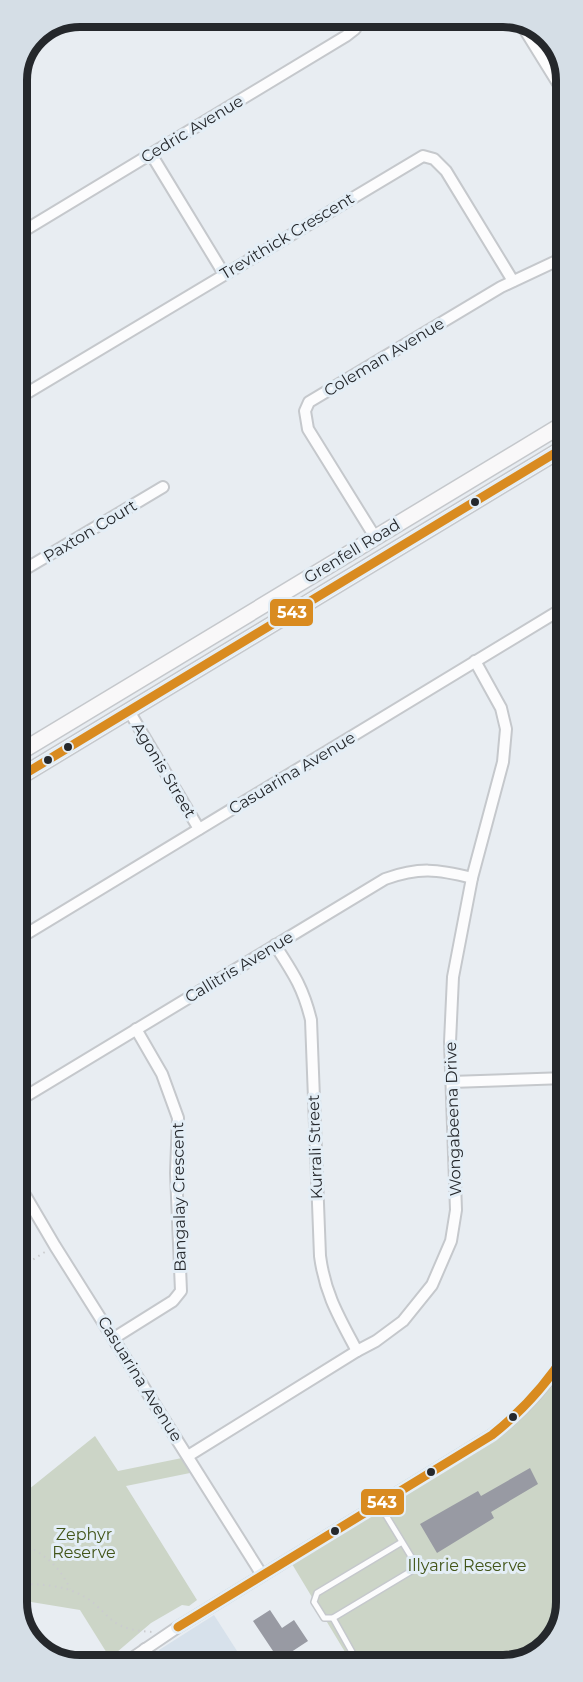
<svg xmlns="http://www.w3.org/2000/svg" width="583" height="1682" viewBox="0 0 583 1682" font-family="Montserrat,sans-serif">
<rect width="100%" height="100%" fill="#e8edf2"/>
<polygon fill="#d7e1eb" points="214,1615 246,1665 169,1665 159,1650"/>
<g fill="#ccd5c7">
<polygon points="562,1360 566,1363 566,1602 553,1641 519,1663 325,1664 345,1652 289,1559 492,1435"/>
<polygon points="95,1436 118,1471 182,1458 190,1473 126,1486 197,1600 189,1606 182,1605 151,1623 110,1658 80,1610 19,1600 18,1498"/>
</g>
<g fill="#989aa3">
<polygon points="530,1468 538,1484 491,1512 494,1518 437,1553 420,1524 478,1491 481,1496"/>
<polygon points="270,1610 282,1628 294,1620 308,1641 279,1660 253,1621"/>
<polygon points="221,1651 229,1665 199,1665"/>
</g>
<g fill="none" stroke-linecap="round" stroke-linejoin="round">
<g stroke="#c5c8cc" stroke-width="8">
<g id="service">
<polyline points="379,1504 415,1563 413,1570 333,1618 324,1618 314,1602 317,1593 402,1542"/>
<polyline points="333,1618 352,1652 353,1657 352,1664"/>
</g>
</g>
<g stroke="#c5c8cc" stroke-width="14">
<g id="minor">
<polyline points="520,22 564,93"/>
<polyline points="34,37 45,31"/>
<polyline points="151,154 224,274"/>
<polyline points="17,235 346,36 355,29 350,17"/>
<polyline points="17,399 423,156 434,159 446,171 513,281"/>
<polyline points="375,537 308,429 305,411 309,402 501,287 565,257"/>
<polyline points="17,574 163,487"/>
<polyline points="129,711 199,829"/>
<polyline points="18,939 565,607"/>
<path d="M275 945C293 973 303 987 311 1020L320 1256C325 1294 339 1317 357 1351"/>
<polyline points="451,1082 566,1078"/>
<path d="M18 1101 385 879C419 867 437 869 472 878"/>
<polyline points="18,1183 55,1246 262,1575"/>
<polyline points="114,1338 173,1301 181,1291 176,1173 178,1118 162,1074 136,1029"/>
<polyline points="188,1456 357,1351 376,1341 403,1321 432,1285 451,1241 456,1210 450,1042 453,977 472,878 503,762 506,729 501,708 475,661"/>
<polyline points="145,1649 155,1665"/>
<path d="M122 1665 178 1627 492 1435C522 1412 547 1386 566 1353"/>
</g>
</g>
<g stroke="#c5c8cc" stroke-width="18">
<g id="secondary">
<polyline points="17,754 565,423"/>
<polyline points="18,778 565,447"/>
</g>
</g>
<g stroke="#cbcccf" stroke-width="2" stroke-dasharray="1.5 4.5" stroke-linecap="butt">
<polyline points="18,1269 45,1252"/>
<path d="M18 1541C42 1553 59 1564 70 1589"/>
<path d="M19 1584C40 1584 64 1585 83 1596 94 1601 102 1612 112 1620 122 1629 138 1631 152 1632"/>
</g>
<use href="#service" stroke="#fcfcfd" stroke-width="5"/>
<use href="#minor" stroke="#fcfcfd" stroke-width="10"/>
<use href="#secondary" stroke="#f9f8f9" stroke-width="15"/>
<g stroke="#e4eef6" stroke-width="14">
<g id="bus-1">
<polyline points="18,778 565,447"/>
<path d="M178 1627 492 1435C522 1411 546 1385 566 1353"/>
</g>
</g>
<use href="#bus-1" stroke="#d98b20" stroke-width="9"/>
</g>
<g fill="#25282c" stroke="#e4eef6" stroke-width="2">
<circle cx="475" cy="502" r="5"/>
<circle cx="68" cy="747" r="5"/>
<circle cx="48" cy="760" r="5"/>
<circle cx="513" cy="1417" r="5"/>
<circle cx="431" cy="1472" r="5"/>
<circle cx="335" cy="1531" r="5"/>
</g>
<g text-anchor="middle" dominant-baseline="central" stroke-width="6" stroke-linejoin="round" paint-order="stroke">
<g font-size="16" fill="#25282c" stroke="#e4eef6">
<text transform="translate(192 129) rotate(-31)">Cedric Avenue</text>
<text transform="translate(287 236) rotate(-31)">Trevithick Crescent</text>
<text transform="translate(384 357) rotate(-31)">Coleman Avenue</text>
<text transform="translate(90 531) rotate(-31)">Paxton Court</text>
<text transform="translate(352 551) rotate(-31)">Grenfell Road</text>
<text transform="translate(164 770) rotate(59)">Agonis Street</text>
<text transform="translate(292 773) rotate(-31)">Casuarina Avenue</text>
<text transform="translate(239 967) rotate(-31)">Callitris Avenue</text>
<text transform="translate(453 1119) rotate(-92)">Wongabeena Drive</text>
<text transform="translate(315 1147) rotate(-92)">Kurrali Street</text>
<text transform="translate(179 1197) rotate(-91)">Bangalay Crescent</text>
<text transform="translate(140 1379) rotate(58)">Casuarina Avenue</text>
</g>
<g font-size="16" fill="#425519" stroke="#e4eef6">
<text x="84" y="1534">Zephyr<tspan x="84" dy="18">Reserve</tspan></text>
<text x="467" y="1565">Illyarie Reserve</text>
</g>
</g>
<path d="M0 0H583V1682H0ZM80 27H503A53 53 0 0 1 556 80V1602A53 53 0 0 1 503 1655H80A53 53 0 0 1 27 1602V80A53 53 0 0 1 80 27Z" fill="#d5dee6" fill-rule="evenodd"/>
<path fill="none" stroke="#25282c" stroke-width="8" d="M80 27H503A53 53 0 0 1 556 80V1602A53 53 0 0 1 503 1655H80A53 53 0 0 1 27 1602V80A53 53 0 0 1 80 27Z"/>
<g stroke="#e4eef6" stroke-width="2">
<rect x="269" y="598" width="45" height="29" rx="6" fill="#d98b20"/>
<rect x="360" y="1488" width="45" height="28" rx="6" fill="#d98b20"/>
</g>
<g font-size="16" text-anchor="middle" font-weight="bold" fill="#fff">
<text x="292" y="618">543</text>
<text x="382" y="1508">543</text>
</g>
</svg>
